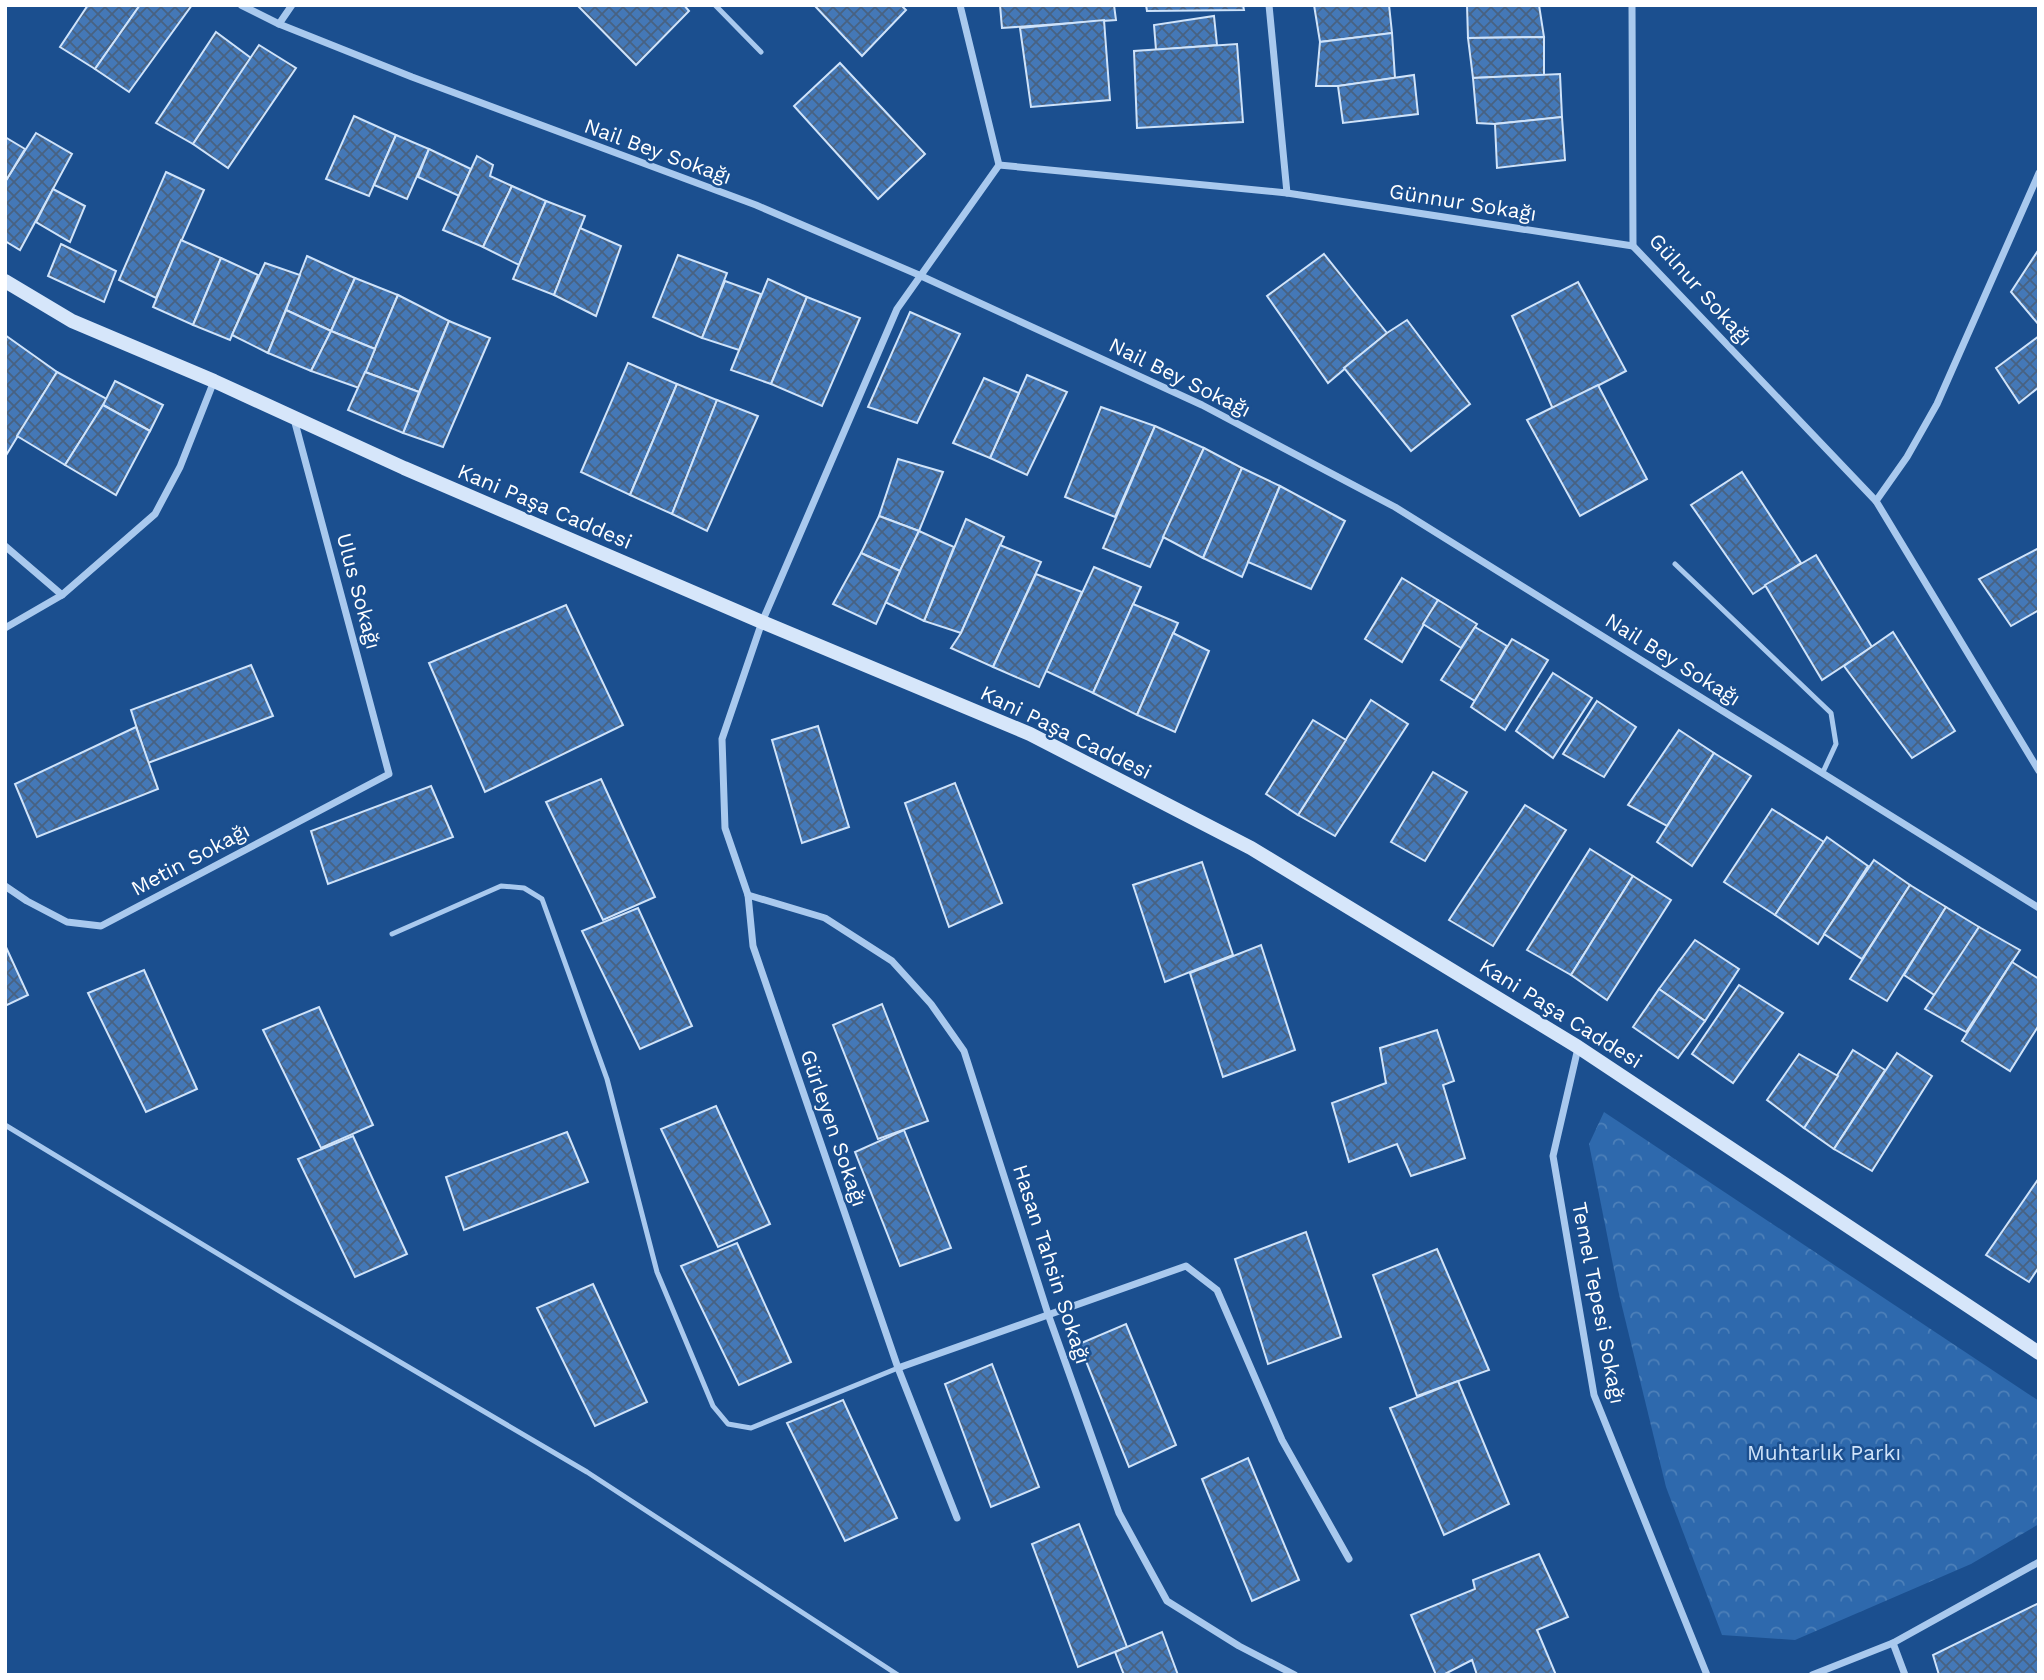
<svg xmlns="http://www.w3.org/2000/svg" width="2044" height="1680" viewBox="0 0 2044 1680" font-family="'Work Sans',sans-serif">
<defs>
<pattern id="park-crowns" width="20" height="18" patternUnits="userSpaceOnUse" patternTransform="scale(1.75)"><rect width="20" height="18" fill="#2e69ad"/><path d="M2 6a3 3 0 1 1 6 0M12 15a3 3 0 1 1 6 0" fill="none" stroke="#4d80b9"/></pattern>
<pattern id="building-cross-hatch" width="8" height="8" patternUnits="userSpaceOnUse" patternTransform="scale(1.75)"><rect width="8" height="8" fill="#4478b7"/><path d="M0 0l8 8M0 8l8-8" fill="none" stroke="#486282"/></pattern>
</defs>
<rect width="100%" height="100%" fill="#1b4f8f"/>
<polygon fill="url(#park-crowns)" points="1604,1112 2039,1401 2039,1524 1971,1564 1795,1640 1722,1635 1666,1487 1618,1290 1589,1144"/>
<g fill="url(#building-cross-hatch)" stroke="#cfe3fa" stroke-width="2">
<polygon points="88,5 140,5 95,69 60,47"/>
<polygon points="140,5 192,5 129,92 95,69"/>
<polygon points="577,5 684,5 689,11 636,65"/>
<polygon points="814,5 901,5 906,10 862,56"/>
<polygon points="1000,5 1114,5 1116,20 1002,28"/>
<polygon points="1146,5 1243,5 1244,10 1147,11"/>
<polygon points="1314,5 1389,5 1392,33 1320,42"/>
<polygon points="1467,5 1539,5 1544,37 1468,38"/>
<polygon points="1214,16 1217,45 1156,50 1154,25"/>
<polygon points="1104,20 1110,100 1031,107 1020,28"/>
<polygon points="216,32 251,58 193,144 156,123"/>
<polygon points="1392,33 1395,78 1338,86 1316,86 1320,42"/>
<polygon points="1544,37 1544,75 1473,78 1468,38"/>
<polygon points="1237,44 1243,122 1137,128 1134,51"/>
<polygon points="259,45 296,68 228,168 193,144"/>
<polygon points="840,63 925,154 878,199 794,106"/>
<polygon points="1560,74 1562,117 1495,124 1477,123 1473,78"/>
<polygon points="1414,75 1418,114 1343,123 1338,86"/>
<polygon points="354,116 396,135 369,196 326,179"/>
<polygon points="1562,117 1565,160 1497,168 1495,124"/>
<polygon points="36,133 72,154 20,250 5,241 5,182"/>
<polygon points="396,135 429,149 407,199 374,185"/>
<polygon points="5,137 25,149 5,182"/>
<polygon points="429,149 471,169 459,196 418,177"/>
<polygon points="477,156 493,165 490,176 512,186 483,247 443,230"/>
<polygon points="166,172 204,190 156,298 119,280"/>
<polygon points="512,186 546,201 519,265 483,247"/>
<polygon points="53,189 85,206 70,242 36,222"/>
<polygon points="546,201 585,216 554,295 513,279"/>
<polygon points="580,228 621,246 596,316 554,295"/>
<polygon points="181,240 221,258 193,325 153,307"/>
<polygon points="61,244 116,271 104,302 48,276"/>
<polygon points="2039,249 2039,325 2011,292"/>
<polygon points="1324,254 1387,333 1328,383 1267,296"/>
<polygon points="678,255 727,273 702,338 653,317"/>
<polygon points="307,256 355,278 331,331 286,310"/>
<polygon points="221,258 258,275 230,340 193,325"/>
<polygon points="265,263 300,275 268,353 232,335"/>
<polygon points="355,278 398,295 375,349 331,331"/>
<polygon points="768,279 807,297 771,384 731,370"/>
<polygon points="725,281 761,294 739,350 702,338"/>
<polygon points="1578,282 1626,371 1553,409 1512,316"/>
<polygon points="398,295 449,321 419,392 365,372"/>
<polygon points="807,297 860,318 822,406 771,384"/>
<polygon points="286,310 331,331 311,371 268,353"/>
<polygon points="910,312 960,334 917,423 868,407"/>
<polygon points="1407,320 1470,404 1411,451 1344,368 1387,333"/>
<polygon points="449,321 490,338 443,447 403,433"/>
<polygon points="331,331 375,349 359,388 311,371"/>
<polygon points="5,335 57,372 5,457"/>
<polygon points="2039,336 2039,387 2019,403 1996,368"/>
<polygon points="628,363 677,384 630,495 581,472"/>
<polygon points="57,372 107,399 65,465 17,436"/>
<polygon points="365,372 419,392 403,433 348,410"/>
<polygon points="1027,375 1067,392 1027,475 990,458"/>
<polygon points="984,378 1019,393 990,458 953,443"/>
<polygon points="115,381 163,405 150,431 103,405"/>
<polygon points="677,384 717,400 672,514 630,495"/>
<polygon points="1598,385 1647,479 1580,516 1527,420"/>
<polygon points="717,400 758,416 707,531 672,514"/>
<polygon points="103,405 150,431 116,495 65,465"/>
<polygon points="1101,407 1155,426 1115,517 1065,497"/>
<polygon points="1155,426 1204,448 1150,567 1103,548"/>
<polygon points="1204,448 1242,468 1203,558 1163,537"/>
<polygon points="898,459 943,472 919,531 879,516"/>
<polygon points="1242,468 1280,486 1242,577 1203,558"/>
<polygon points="1742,472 1801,563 1753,594 1691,505"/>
<polygon points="1280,486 1345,521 1311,589 1248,562"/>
<polygon points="879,516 919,531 900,571 861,553"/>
<polygon points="966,519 1004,537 961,633 924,621"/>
<polygon points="919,531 954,547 924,621 885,602"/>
<polygon points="1000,545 1041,562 993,667 951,648 961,633"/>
<polygon points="2039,548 2039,610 2011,626 1979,579"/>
<polygon points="861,553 900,571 876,624 833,604"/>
<polygon points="1816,555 1872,647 1822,680 1765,585"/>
<polygon points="1094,567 1141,587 1093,693 1046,671"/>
<polygon points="1036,574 1082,592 1039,687 993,667"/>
<polygon points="1402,578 1438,600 1402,662 1365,639"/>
<polygon points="1438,600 1477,624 1461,648 1423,624"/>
<polygon points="1133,604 1178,623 1137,715 1093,693"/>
<polygon points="566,605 623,725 485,792 429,663"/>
<polygon points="1475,627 1507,646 1475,701 1441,680"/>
<polygon points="1893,632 1955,731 1912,758 1844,666"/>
<polygon points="1173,633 1209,651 1175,732 1137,715"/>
<polygon points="1512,639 1548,660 1505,730 1471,707"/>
<polygon points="251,665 273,716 148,763 131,710"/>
<polygon points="1553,673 1592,698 1553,758 1516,731"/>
<polygon points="1371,700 1408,724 1335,836 1298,815"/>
<polygon points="1597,701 1636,727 1604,777 1563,754"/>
<polygon points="1313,720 1346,740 1298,815 1266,794"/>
<polygon points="818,726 849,827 802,843 772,740"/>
<polygon points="136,727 158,789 37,837 15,784"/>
<polygon points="1679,730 1714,753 1667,826 1628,805"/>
<polygon points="1714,753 1751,776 1692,866 1657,842"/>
<polygon points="1433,772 1467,792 1425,861 1391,842"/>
<polygon points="601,779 655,897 603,920 546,802"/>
<polygon points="955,783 1002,903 949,927 905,803"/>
<polygon points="431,786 453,837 328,884 311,831"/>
<polygon points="1525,805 1566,830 1493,946 1449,920"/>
<polygon points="1772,809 1824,842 1775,915 1724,882"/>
<polygon points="1827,837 1868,866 1818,944 1775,915"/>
<polygon points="1590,849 1633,876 1571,975 1527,950"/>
<polygon points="1874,860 1910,885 1862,959 1824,934"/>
<polygon points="1202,862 1233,955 1165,982 1133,885"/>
<polygon points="1633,876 1671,900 1607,1000 1571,975"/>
<polygon points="1910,885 1946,907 1887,1001 1850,979"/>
<polygon points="1946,907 1979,927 1936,996 1904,975"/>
<polygon points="638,908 692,1026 640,1049 582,931"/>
<polygon points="1979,927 2020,950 1966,1032 1925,1009"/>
<polygon points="1695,940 1739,969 1705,1021 1659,989"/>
<polygon points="5,945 28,995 5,1006"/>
<polygon points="1261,945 1295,1050 1223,1077 1190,973"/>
<polygon points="2012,962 2039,979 2039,1025 2010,1071 1962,1041"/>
<polygon points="144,970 197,1089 146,1112 88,993"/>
<polygon points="1739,985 1783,1013 1733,1083 1692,1054"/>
<polygon points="1659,989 1705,1021 1678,1058 1633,1027"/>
<polygon points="882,1004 928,1121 878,1139 833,1025"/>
<polygon points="319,1007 373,1125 321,1148 263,1030"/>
<polygon points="1437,1030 1454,1081 1443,1085 1465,1158 1411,1176 1397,1144 1349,1162 1332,1103 1386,1083 1380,1048"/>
<polygon points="1853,1050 1885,1070 1834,1149 1804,1128"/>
<polygon points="1897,1053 1932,1076 1872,1171 1834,1149"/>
<polygon points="1799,1054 1838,1076 1804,1128 1767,1100"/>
<polygon points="716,1106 770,1224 718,1247 661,1129"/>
<polygon points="904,1130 951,1248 900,1266 855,1152"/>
<polygon points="567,1132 588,1182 464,1230 446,1177"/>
<polygon points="353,1136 407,1254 355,1277 298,1159"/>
<polygon points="2039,1178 2039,1267 2029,1282 1986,1255"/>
<polygon points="1306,1232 1341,1337 1268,1364 1235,1259"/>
<polygon points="737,1243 791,1362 739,1385 681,1266"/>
<polygon points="1437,1249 1489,1370 1417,1396 1373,1275"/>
<polygon points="593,1284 647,1402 595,1426 537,1308"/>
<polygon points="1126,1324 1176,1445 1129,1467 1079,1344"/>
<polygon points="992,1364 1039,1487 991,1507 945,1384"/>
<polygon points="1458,1381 1509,1504 1444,1535 1390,1408"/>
<polygon points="843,1400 897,1518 845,1541 787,1423"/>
<polygon points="1248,1458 1299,1580 1252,1601 1202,1479"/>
<polygon points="1079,1524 1127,1647 1078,1667 1032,1544"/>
<polygon points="1539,1554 1568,1617 1537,1630 1556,1675 1477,1675 1472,1660 1443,1675 1436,1675 1411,1615 1475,1589 1473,1580"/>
<polygon points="2039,1603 2039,1675 1939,1675 1933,1655"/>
<polygon points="1162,1632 1178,1675 1124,1675 1115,1652"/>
</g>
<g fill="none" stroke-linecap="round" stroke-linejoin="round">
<g stroke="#a9c9ee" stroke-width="5">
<polyline points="715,5 761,52"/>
<polyline points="1675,564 1831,713 1836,744 1823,772"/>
<polyline points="392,934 501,886 524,888 542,899 607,1079 657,1272 713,1406 728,1424 751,1428 898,1368"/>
<polyline points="5,1125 291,1298 587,1472 898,1675"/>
</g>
<g stroke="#a9c9ee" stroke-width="7">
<polyline points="241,5 279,24 412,77 756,205 919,275 1202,405 1395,507 2039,908"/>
<polyline points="960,5 999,165 1287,193 1269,5"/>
<polyline points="1632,5 1633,246 1876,501"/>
<polyline points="279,24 292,5"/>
<polyline points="2039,173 1937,404 1907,457 1876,501 2039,771"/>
<polyline points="1287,193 1633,246"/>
<polyline points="5,546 62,595"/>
<polyline points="5,628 62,595 155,514 180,467 214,381"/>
<polyline points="5,886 27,901 67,922 101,926 389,774 294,419"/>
<polyline points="748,895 825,918 892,961 931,1004 964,1051 1048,1314 1119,1513 1167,1601 1239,1646 1295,1675"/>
<polyline points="1578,1048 1553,1156 1594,1395 1707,1675"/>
<polyline points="898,1368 1186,1266 1217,1290 1282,1440 1349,1559"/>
<polyline points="957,1518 898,1368 753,946 748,895 725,828 722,739 762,622 897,309 999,165"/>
<polyline points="1893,1643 1905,1675"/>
<polyline points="1812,1675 1893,1643 2039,1562"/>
</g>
<polyline stroke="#d6e6fa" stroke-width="14" points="5,281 72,321 214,381 404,468 762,622 1030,734 1251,848 1578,1047 2039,1353"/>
</g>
<g text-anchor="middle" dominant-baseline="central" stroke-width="5" stroke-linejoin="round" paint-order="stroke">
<g font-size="21" fill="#fff" stroke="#1b4f8f">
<text transform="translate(658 151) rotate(20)">Nail Bey Sokağı</text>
<text transform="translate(1463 202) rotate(9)">Günnur Sokağı</text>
<text transform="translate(1701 289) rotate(48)">Gülnur Sokağı</text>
<text transform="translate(1180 377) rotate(26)">Nail Bey Sokağı</text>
<text transform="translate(545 506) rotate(23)">Kani Paşa Caddesi</text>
<text transform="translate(359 591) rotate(75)">Ulus Sokağı</text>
<text transform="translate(1673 659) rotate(32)">Nail Bey Sokağı</text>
<text transform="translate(1066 732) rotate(26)">Kani Paşa Caddesi</text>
<text transform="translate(190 859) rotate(-28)">Metin Sokağı</text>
<text transform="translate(1561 1013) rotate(32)">Kani Paşa Caddesi</text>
<text transform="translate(834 1128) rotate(71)">Gürleyen Sokağı</text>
<text transform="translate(1052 1264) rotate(72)">Hasan Tahsin Sokağı</text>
<text transform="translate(1599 1303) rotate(79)">Temel Tepesi Sokağı</text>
</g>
<g font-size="21" fill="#cfe3fa" stroke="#1b4f8f">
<text x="1824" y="1452">Muhtarlık Parkı</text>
</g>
</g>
<rect width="2044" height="1680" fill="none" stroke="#ffffff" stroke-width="14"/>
</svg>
